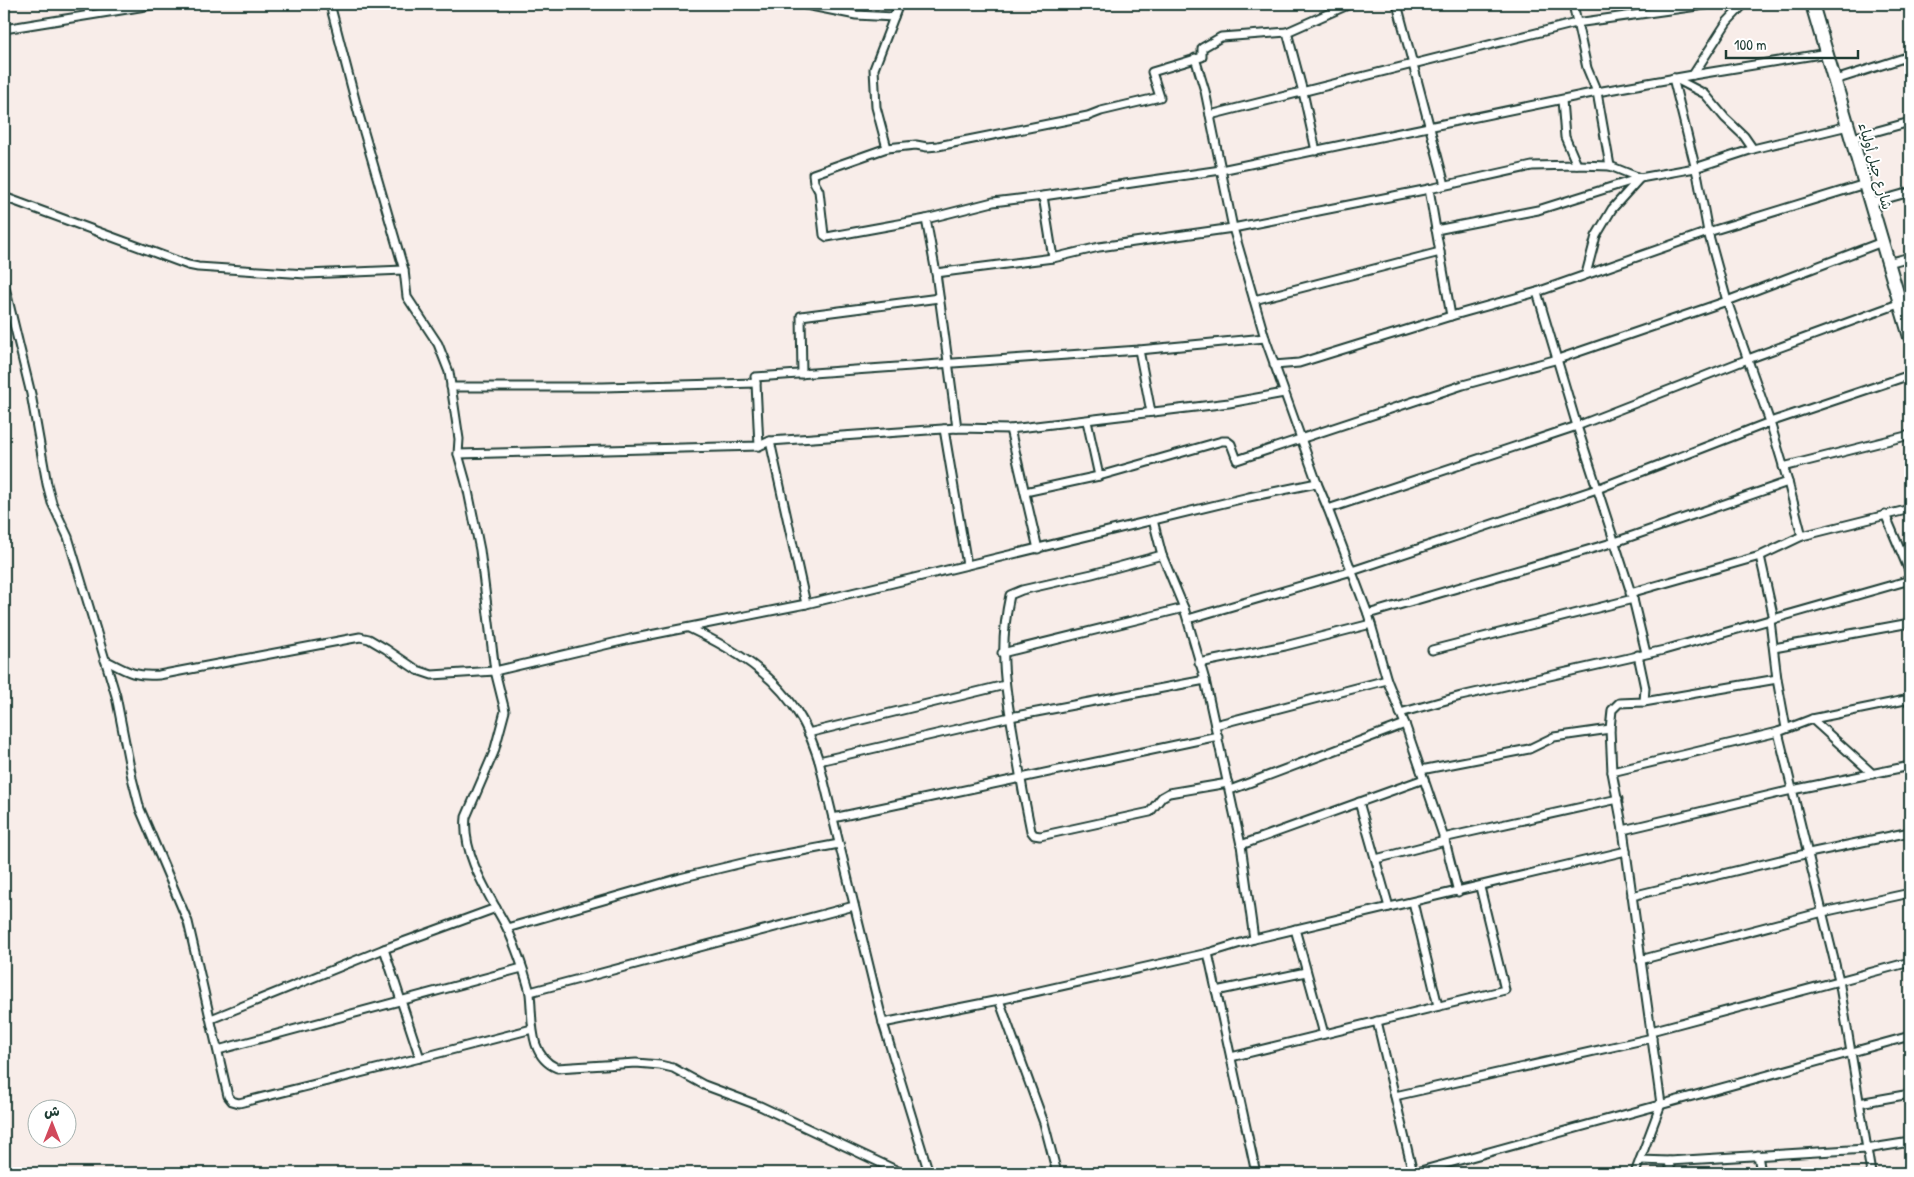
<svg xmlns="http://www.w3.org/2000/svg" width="1914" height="1177" viewBox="0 0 1914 1177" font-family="'Patrick Hand','Playpen Sans Arabic',sans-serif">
<rect width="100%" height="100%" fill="#f8ede9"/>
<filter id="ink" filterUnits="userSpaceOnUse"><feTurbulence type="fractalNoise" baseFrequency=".02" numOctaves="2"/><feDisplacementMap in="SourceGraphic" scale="10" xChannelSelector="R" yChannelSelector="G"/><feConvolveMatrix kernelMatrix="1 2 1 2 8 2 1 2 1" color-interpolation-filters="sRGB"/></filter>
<g filter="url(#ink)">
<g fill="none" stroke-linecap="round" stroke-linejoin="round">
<g stroke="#1f3d34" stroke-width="11">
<g id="street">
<polyline points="87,4 89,14"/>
<path d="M330 4 359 115 404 270 407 297 438 344 449 372 459 439 458 454 467 486 480 550 495 671 505 711 494 752 466 817C462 855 488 893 506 926 513 940 519 957 524 972 526 979 529 987 530 994 533 1020 528 1056 557 1068L636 1063 660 1065 673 1068 704 1085 760 1106 902 1173"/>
<polyline points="801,4 856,15 894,17 899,4"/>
<polyline points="1397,4 1445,185"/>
<polyline points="1573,4 1587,68 1597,92 1610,166"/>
<polyline points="894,17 874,69 876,107 887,148 813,174 814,182 819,191 824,235 827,237 926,219"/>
<polyline points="4,29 158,4"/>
<polyline points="1195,58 1205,91 1233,228 1265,338 1317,483 1328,509 1368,614 1387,680 1405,724 1445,841 1458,892"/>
<polyline points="1693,75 1727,22 1744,4"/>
<polyline points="1673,78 1698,178 1708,232 1727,301 1770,422 1788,482 1802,536"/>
<polyline points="1674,78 1705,94 1725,118 1744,136 1753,149"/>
<polyline points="1835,80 1910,56"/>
<polyline points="1562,100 1565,137 1577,165"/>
<polyline points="1210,115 1576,23 1712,4"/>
<polyline points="1852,138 1910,122"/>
<polyline points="887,148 916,145 927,147 938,146 1088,116 1101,111 1160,97 1152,72 1202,57 1202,48 1221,37 1287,32"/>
<polyline points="1316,151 1303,92 1287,32 1350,4"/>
<polyline points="1429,189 1451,316"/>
<polyline points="1043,196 1053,258"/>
<polyline points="4,197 188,265 198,267 306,274 404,270"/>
<polyline points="1871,203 1910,192"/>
<polyline points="1436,230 1538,210 1640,178"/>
<polyline points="1888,263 1910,257"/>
<polyline points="936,273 1053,258 1099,247 1233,228 1429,189 1532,166 1577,165 1610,166 1640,178 1695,168 1753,149 1848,126"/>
<polyline points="1586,274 1596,236 1612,209 1640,178"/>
<polyline points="4,283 31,394 47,484 52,503 68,537 116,696 132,778 140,809 188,922 228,1096 232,1101 239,1103 420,1058 532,1029"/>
<polyline points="1537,292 1577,426 1633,599 1646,653"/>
<polyline points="1254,300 1440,252"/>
<polyline points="1139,350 1151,412"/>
<polyline points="1274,365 1299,363 1451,316 1537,292 1708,232 1865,184"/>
<polyline points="802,374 801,316 939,298"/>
<polyline points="756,383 759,446"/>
<polyline points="451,387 603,387 756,383 755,377 1139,350 1265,338"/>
<polyline points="1087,421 1099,476"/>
<polyline points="957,428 936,273 926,219 993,202 1043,196 1221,170 1597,92 1693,75 1827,53"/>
<polyline points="944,429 967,565"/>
<polyline points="1010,429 1038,549"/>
<polyline points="770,441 806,604"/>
<polyline points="458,454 759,446 770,441 957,428 1010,429 1229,403 1284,393"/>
<polyline points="1783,467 1910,435"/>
<polyline points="1025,492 1099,476 1222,441 1227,441 1231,444 1237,460 1463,385 1558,359 1727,301 1882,242"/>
<polyline points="1328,509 1577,426 1748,359 1901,303"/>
<polyline points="1885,514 1910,573"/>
<polyline points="1153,520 1162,555 1184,608 1205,680 1241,845 1254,939"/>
<path d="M1162 555 1092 574 1022 590 1010 595C999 645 1004 683 1013 732 1018 765 1024 798 1031 831L1034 835 1040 836 1150 812 1162 797 1169 793 1228 783"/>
<polyline points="1760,556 1774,619"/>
<polyline points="1630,593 1760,556 1802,536 1910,509"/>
<polyline points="1368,614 1615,542 1788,482"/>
<polyline points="1188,619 1352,571 1597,489 1770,422 1910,375"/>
<polyline points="1770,620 1777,679 1786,728"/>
<path d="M689 628C733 649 776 674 801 718 809 731 814 746 819 761L883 1023 929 1173"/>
<polyline points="1774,648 1910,623"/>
<polyline points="1432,650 1633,599"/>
<polyline points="1002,653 1184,608"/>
<polyline points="1638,655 1645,688 1644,702"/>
<path d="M105 660C126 671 134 677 159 675L360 637 369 639 386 649 417 670 432 675 495 671 630 639 806 604 1249 497 1317 483"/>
<polyline points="1199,663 1285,646 1371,624"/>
<polyline points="1400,713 1461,696 1664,650 1910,580"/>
<polyline points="1812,719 1873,774"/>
<polyline points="1215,725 1387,680"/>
<polyline points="1778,732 1839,980 1871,1173"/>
<polyline points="808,733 1005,685"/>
<polyline points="819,761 1010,717 1205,680"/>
<polyline points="1421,770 1529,749 1554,737 1610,729"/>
<polyline points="1612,772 1778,732 1812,719 1910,699"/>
<polyline points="1230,790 1405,724"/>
<polyline points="1359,802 1389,907"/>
<polyline points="833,818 1218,736"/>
<polyline points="1623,830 1792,790 1910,766"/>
<polyline points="1443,838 1618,799"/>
<polyline points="1241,845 1424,779"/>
<polyline points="1376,859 1445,841"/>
<polyline points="1632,896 1809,853 1910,832"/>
<polyline points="1413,902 1438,1006"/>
<polyline points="507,928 680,878 759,859 839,844"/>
<polyline points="1295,929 1324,1034"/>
<polyline points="384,949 420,1058"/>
<polyline points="1208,953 1256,1173"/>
<polyline points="1640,960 1823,912 1910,893"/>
<polyline points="1216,991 1306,972"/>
<polyline points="530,992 854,906"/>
<polyline points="999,1000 1044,1123 1057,1173"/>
<polyline points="211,1019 384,949 496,908"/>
<polyline points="1377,1021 1413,1173"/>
<polyline points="883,1023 999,1000 1208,953 1254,939 1626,851"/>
<polyline points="1651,1031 1910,962"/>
<polyline points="218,1050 522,968"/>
<polyline points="1231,1057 1505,990 1480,887"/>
<polyline points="1395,1096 1652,1038"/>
<polyline points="1859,1103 1910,1094"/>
<polyline points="1758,1155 1761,1173"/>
<polyline points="1640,1160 1669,1161 1866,1149 1910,1142"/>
<polyline points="1669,1161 1671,1173"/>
<polyline points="1413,1173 1910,1036"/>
<polyline points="1635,1173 1661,1104 1623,830 1612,772 1610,729 1612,710 1619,703 1644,702 1777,679"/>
</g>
</g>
<g stroke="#1f3d34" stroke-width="16">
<polyline id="highway" points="1812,4 1910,337"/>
</g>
<use href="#street" stroke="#fff" stroke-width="7"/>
<use href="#highway" stroke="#fff" stroke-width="12"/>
</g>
</g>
<g text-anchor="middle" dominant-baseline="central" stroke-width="4" stroke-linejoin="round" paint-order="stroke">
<g font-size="14" fill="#1f3d34" stroke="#fff">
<text transform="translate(1876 166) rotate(74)">شارع جبل أولياء</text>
</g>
</g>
<rect width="1914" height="1177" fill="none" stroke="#fff" stroke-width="20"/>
<rect x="10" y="10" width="1894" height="1157" fill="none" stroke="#1f3d34" stroke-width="2" filter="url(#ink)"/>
<g transform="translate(52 1124)"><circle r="24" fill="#ffffff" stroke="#a5b1ae"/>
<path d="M0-4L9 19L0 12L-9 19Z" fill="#d1495b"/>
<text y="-8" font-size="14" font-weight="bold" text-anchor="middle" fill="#1f3d34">ش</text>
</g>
<path d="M1726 50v8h132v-8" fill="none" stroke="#1f3d34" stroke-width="2.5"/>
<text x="1734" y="50" font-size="15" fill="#1f3d34" stroke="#ffffff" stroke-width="4" paint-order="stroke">100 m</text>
</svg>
